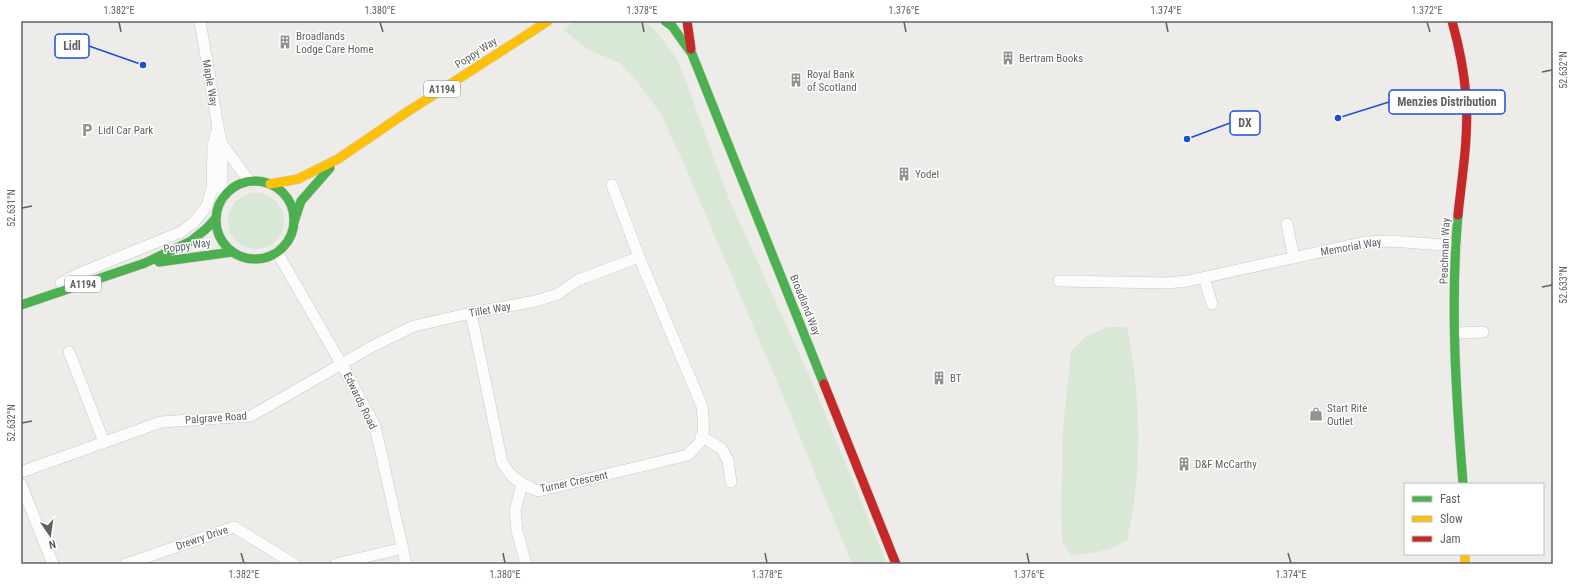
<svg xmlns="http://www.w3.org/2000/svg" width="1574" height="585" viewBox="0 0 1574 585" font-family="'Roboto Condensed',sans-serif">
<rect width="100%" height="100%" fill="#edece9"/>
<g fill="#d8e7d6">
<path d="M575 21C591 21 634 17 647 24 658 30 672 52 679 63L729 199 812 382 887 564H852L789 410 687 171 661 114 637 81 620 63 589 50 563 30Z"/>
<circle cx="256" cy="221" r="28"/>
<path d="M1108 327H1127C1141 395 1143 472 1127 540 1107 552 1094 553 1071 555L1062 541 1061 510 1063 428 1071 352 1085 337Z"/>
</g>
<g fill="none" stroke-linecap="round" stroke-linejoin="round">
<g stroke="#c8c8c8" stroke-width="12">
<g id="street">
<polyline points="200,21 218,127 222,144 222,199"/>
<polyline points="222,144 250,182"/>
<polyline points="1287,224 1294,258"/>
<polyline points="277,252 342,365 375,426 406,564"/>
<polyline points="1204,278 1212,304"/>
<polyline points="1059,281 1166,283 1188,281 1365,242 1391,241 1456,246"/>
<polyline points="61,283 78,274 181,232 194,222 207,206 212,188 213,146 218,127"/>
<path d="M471 313 502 462C514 481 518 482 538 491L688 455C691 451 696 447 699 443 706 432 703 418 702 406L639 257 612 185"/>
<polyline points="1455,333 1483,332"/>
<polyline points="69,352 104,442"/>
<polyline points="701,436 722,449 728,461 731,482"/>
<polyline points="21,472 161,422 251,416 373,346 414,326 471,313 536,301 558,294 578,280 639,257"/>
<polyline points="21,484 53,564"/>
<polyline points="522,484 515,511 517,531 526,564"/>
<polyline points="126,564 234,527 294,564"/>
<polyline points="336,564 403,548"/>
</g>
</g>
<g stroke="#cacaca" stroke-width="10">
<g id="fast">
<polyline points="665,21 672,26 692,54 824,384"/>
<circle cx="255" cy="220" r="39"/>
<path d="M1458 215C1450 304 1456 395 1463 484"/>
<polyline points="294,222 301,201 330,168"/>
<polyline points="159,262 232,252"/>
<polyline points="21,305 145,263 191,241 206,229 216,218"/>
</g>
</g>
<g stroke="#cacaca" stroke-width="10">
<g id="slow">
<polyline points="270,184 298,179 338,159 404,114 548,21"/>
<polyline points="1465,554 1465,564"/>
</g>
</g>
<g stroke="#cacaca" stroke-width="10">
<g id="jam">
<polyline points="687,21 691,49"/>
<path d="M1452 21C1459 46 1464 70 1466 96 1469 136 1462 176 1458 215"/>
<polyline points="824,384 896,564"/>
</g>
</g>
<use href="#street" stroke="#fcfcfc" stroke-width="11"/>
<use href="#fast" stroke="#4caf50" stroke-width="9"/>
<use href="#slow" stroke="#ffc107" stroke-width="9"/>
<use href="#jam" stroke="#c62828" stroke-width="9"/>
</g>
<path fill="none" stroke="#5f6165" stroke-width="1.5" d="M119 22 121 32M380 22 383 32M642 22 644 32M904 22 906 32M1166 22 1168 32M1427 22 1430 32M1542 72 1552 70M22 208 32 206M1542 287 1552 285M22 423 32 421M241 553 244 563M503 553 505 563M765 553 767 563M1027 553 1029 563M1288 553 1291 563"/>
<defs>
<g id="building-bare" transform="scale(1.08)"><path d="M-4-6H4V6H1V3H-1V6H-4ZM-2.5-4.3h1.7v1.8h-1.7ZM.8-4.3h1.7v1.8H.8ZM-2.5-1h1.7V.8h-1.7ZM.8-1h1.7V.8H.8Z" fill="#919293" stroke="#fff" stroke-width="2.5" paint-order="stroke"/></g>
<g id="parking-bare" transform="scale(1.08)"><path d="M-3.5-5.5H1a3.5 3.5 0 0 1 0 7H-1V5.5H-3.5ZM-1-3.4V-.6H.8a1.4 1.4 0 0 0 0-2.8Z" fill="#919293" stroke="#fff" stroke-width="2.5" paint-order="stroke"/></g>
<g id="shop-bare" transform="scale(1.08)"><path d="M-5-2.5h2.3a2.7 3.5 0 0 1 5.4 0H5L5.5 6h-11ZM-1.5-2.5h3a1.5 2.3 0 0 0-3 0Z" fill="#919293" stroke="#fff" stroke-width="2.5" paint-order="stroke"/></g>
</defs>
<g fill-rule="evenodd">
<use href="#building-bare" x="285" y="42"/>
<use href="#building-bare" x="1008" y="58"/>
<use href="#building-bare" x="796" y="80"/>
<use href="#parking-bare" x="87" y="130"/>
<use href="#building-bare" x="904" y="174"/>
<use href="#building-bare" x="939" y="378"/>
<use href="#shop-bare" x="1316" y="414"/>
<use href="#building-bare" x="1184" y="464"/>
</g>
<g text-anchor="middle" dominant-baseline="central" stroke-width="3" stroke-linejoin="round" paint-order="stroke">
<g fill="#fff" stroke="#8f9093" stroke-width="1">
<rect x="424" y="81" width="36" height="16" rx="3"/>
<rect x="65" y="276" width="36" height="16" rx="3"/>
</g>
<g font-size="10" font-weight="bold" fill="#5f6165">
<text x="442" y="89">A1194</text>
<text x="83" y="284">A1194</text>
</g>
<g font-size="11" fill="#5f6165" stroke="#fff" text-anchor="start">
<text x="296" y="36">Broadlands<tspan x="296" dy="13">Lodge Care Home</tspan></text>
<text x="1019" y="58">Bertram Books</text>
<text x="807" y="74">Royal Bank<tspan x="807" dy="13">of Scotland</tspan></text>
<text x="98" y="130">Lidl Car Park</text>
<text x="915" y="174">Yodel</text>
<text x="950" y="378">BT</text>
<text x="1327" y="408">Start Rite<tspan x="1327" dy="13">Outlet</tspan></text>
<text x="1195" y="464">D&amp;F McCarthy</text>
</g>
<g font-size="11" fill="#5f6165" stroke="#fff">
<text transform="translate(476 53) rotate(-33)">Poppy Way</text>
<text transform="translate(210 83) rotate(80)">Maple Way</text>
<text transform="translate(187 246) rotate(-8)">Poppy Way</text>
<text transform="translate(1351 247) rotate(-10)">Memorial Way</text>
<text transform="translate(1445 251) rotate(-88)">Peachman Way</text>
<text transform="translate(805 305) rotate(68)">Broadland Way</text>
<text transform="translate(490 310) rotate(-10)">Tillet Way</text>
<text transform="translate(360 401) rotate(64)">Edwards Road</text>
<text transform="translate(216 418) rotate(-4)">Palgrave Road</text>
<text transform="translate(574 482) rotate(-12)">Turner Crescent</text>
<text transform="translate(202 538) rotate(-19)">Drewry Drive</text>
</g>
</g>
<path fill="none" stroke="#1d4ed8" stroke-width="1.5" d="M143 65L89 46M1338 118L1389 102M1187 139L1230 123"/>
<g fill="#1d4ed8" stroke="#fff" stroke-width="1.5">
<circle cx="143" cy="65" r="4"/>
<circle cx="1338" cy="118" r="4"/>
<circle cx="1187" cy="139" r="4"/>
</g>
<g fill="#fff" stroke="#1d4ed8" stroke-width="1.5">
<rect x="55" y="34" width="34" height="24" rx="4"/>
<rect x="1389" y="90" width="116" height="24" rx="4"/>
<rect x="1230" y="111" width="30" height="24" rx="4"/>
</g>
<g font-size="12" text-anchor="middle" font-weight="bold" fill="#5f6165">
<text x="72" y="50">Lidl</text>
<text x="1447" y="106">Menzies Distribution</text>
<text x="1245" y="127">DX</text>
</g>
<rect width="1574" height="585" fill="none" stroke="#ffffff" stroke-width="44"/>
<rect x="1404" y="483" width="140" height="72" fill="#ffffff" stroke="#bfc0c1"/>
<rect x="1412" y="496" width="20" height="6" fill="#4caf50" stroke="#bfc0c1"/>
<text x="1440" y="503" font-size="12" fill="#5f6165">Fast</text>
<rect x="1412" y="516" width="20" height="6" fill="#ffc107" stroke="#bfc0c1"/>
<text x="1440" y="523" font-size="12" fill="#5f6165">Slow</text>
<rect x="1412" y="536" width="20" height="6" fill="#c62828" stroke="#bfc0c1"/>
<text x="1440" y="543" font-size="12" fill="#5f6165">Jam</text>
<g transform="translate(50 535) rotate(167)" stroke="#ffffff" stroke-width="3" paint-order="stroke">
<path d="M0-3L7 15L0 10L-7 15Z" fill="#5f6165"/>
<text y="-6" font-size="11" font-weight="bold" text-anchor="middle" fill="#5f6165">N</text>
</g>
<rect x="22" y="22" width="1530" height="541" fill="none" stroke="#5f6165" stroke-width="1.5"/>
<g font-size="10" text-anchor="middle" fill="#5f6165">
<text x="119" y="14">1.382°E</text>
<text x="380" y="14">1.380°E</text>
<text x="642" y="14">1.378°E</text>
<text x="904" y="14">1.376°E</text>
<text x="1166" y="14">1.374°E</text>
<text x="1427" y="14">1.372°E</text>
<text transform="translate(1563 70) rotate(-90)" y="4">52.632°N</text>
<text transform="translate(11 208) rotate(-90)" y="4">52.631°N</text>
<text transform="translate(1563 285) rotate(-90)" y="4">52.633°N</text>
<text transform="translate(11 423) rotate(-90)" y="4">52.632°N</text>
<text x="244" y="578">1.382°E</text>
<text x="505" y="578">1.380°E</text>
<text x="767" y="578">1.378°E</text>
<text x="1029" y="578">1.376°E</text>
<text x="1291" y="578">1.374°E</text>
</g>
</svg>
